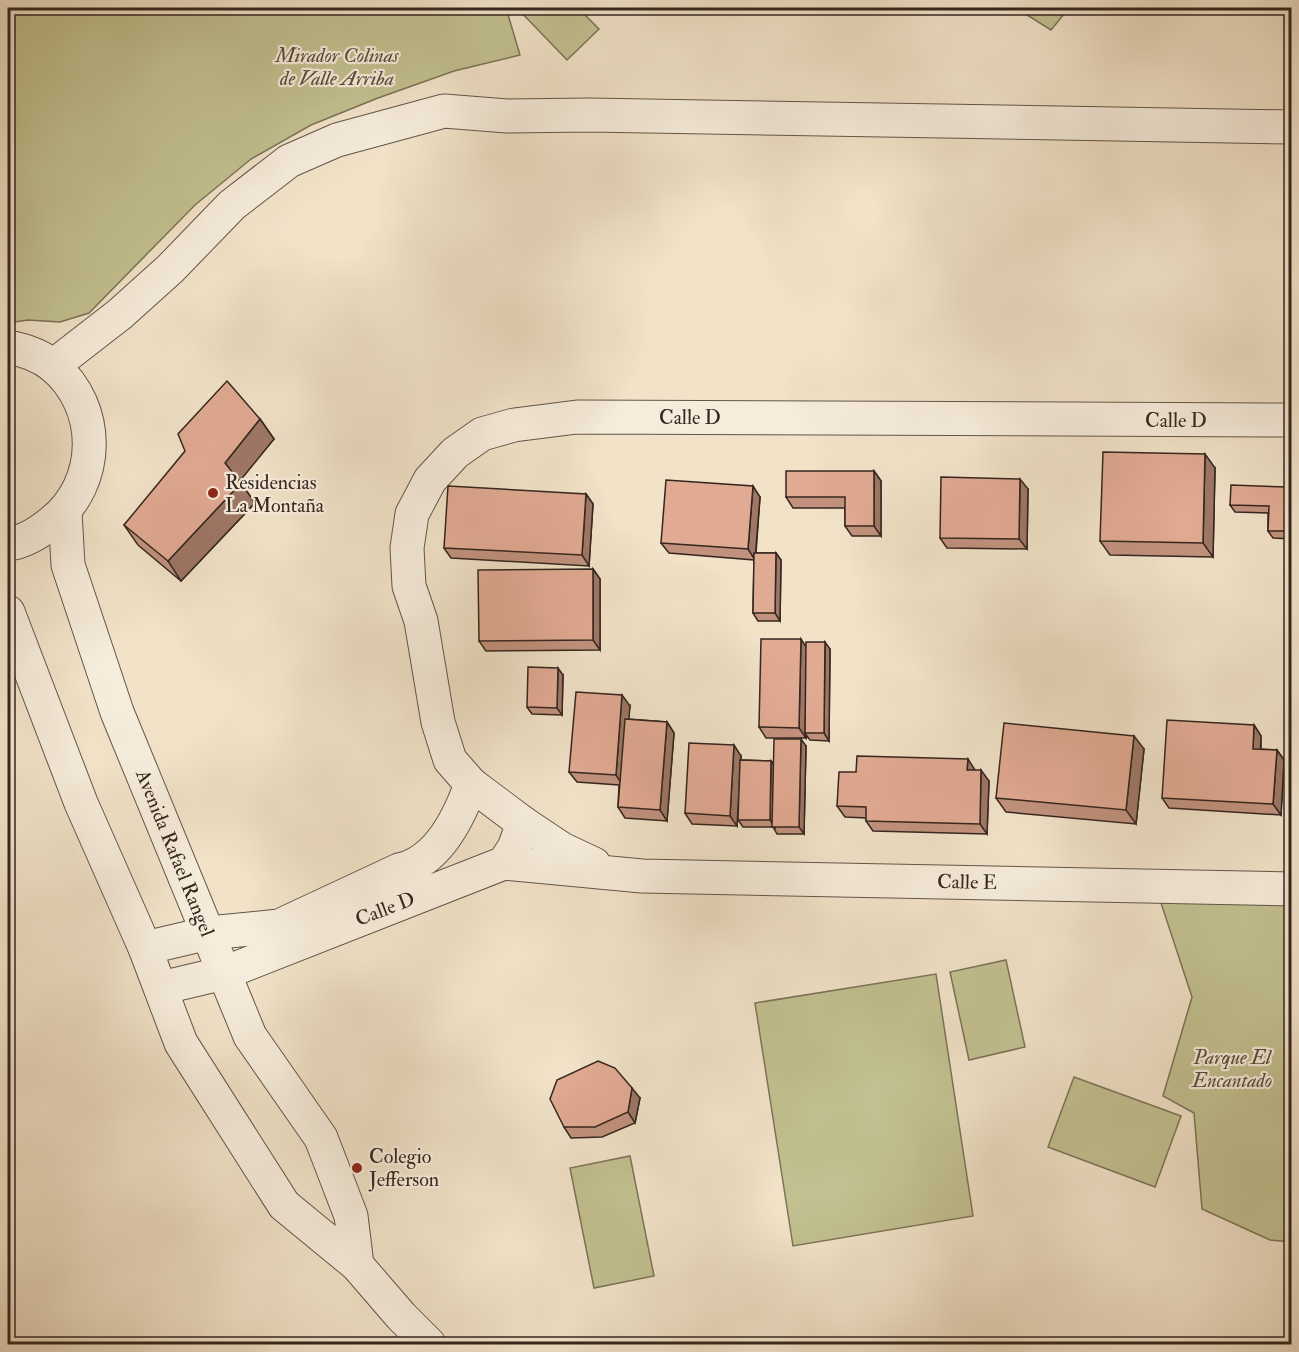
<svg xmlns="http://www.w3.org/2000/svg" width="1299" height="1352" viewBox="0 0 1299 1352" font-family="'IM FELL Double Pica',serif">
<rect width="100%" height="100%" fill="#f1e2c8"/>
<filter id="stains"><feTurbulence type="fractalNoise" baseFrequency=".00333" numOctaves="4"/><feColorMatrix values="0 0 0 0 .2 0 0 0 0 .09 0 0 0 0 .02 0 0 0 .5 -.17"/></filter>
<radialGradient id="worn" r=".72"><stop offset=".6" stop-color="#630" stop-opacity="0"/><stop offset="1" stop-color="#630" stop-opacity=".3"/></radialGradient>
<g fill="#c2c090" stroke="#7c7358" stroke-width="1.5">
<polygon points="8,8 506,8 520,55 454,71 378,98 311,125 251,159 195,205 89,313 60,322 28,320 8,323"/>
<polygon points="517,8 578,8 599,29 567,60"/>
<polygon points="1016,8 1069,8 1051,30"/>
<polygon points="1291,900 1291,1242 1270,1240 1202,1209 1194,1113 1163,1096 1192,997 1161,903"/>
<polygon points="1006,960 1025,1047 969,1060 950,972"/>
<polygon points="936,974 973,1216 793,1246 755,1003"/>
<polygon points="1074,1077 1181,1116 1155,1187 1048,1147"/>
<polygon points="630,1156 654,1276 594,1288 570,1168"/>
</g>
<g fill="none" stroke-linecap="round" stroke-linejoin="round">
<g stroke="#645549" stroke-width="35">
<g id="minor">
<path d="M8 347C24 350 40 355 53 366 102 407 101 483 52 522 40 532 24 542 8 544"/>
<polyline points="53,366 120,314 170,269 232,205 289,161 337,140 444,111 507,116 589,115 1292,127"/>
<polyline points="65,512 68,565 117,712 250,1036 321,1138 351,1216 357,1265"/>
<polyline points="8,612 81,803 145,948 181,1043 284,1205 357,1265 401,1316 429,1344"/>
<polyline points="471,784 450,760 438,722 421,621 409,586 407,548 412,514 430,480 455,453 482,434 514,425 577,417 1292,420"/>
<polyline points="523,823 562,849 594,864"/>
<polyline points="504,863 642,876 1292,889"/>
<path d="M145 948 209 933 279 926 399 870C438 862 459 818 471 784L523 823 514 848 504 863 224 973 161 988"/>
</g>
</g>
<use href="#minor" stroke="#f6ecdb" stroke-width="33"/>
</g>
<g fill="#c2927e" stroke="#35261f" stroke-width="1.5">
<polygon points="260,419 274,439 239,481 255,503 181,581 138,545 124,525"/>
<polygon points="1292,464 1291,539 1273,538 1268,531 1268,513 1235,512 1230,505 1290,490"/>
<polygon points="1215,468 1213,557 1110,555 1100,541"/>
<polygon points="874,471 881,481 881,536 852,536 845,526 845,508 793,508 786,497"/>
<polygon points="1028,489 1027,549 947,548 940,538"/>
<polygon points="586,494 593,504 589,566 451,558 444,548"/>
<polygon points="760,497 756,553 776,553 781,560 780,621 758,621 753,613 754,560 669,553 661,543"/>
<polygon points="593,569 600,579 600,650 486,651 479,641"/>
<polygon points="806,646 830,649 829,741 810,740 806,735 806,738 766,738 759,727"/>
<polygon points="563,675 562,715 532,714 527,707"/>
<polygon points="630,706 628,719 667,722 674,733 667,821 625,818 618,807 619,785 577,782 569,772"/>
<polygon points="1254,725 1261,736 1261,749 1277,750 1284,760 1281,815 1169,808 1162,798"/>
<polygon points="806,746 804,834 777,834 773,827 743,827 738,820 739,798 737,826 692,824 685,813 741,756 741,760 771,761 774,764"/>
<polygon points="1144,749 1136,824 1006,812 996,798"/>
<polygon points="975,770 989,781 987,834 873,831 866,821 866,818 845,817 837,806"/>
<polygon points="640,1098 635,1123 602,1137 571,1138 564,1127"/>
</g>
<g fill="#9e7767" stroke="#35261f" stroke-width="1.5">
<polygon points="260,419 274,439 239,482 225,463"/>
<polygon points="1205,454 1215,468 1213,557 1203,543"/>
<polygon points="874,471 881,481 881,536 874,526"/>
<polygon points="1020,479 1028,489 1027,549 1019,539"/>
<polygon points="241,483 255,503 181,581 168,561"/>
<polygon points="753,486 760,497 755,560 748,549"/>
<polygon points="1287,487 1292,492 1289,530 1291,533 1291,539 1286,531"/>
<polygon points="586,494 593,504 589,566 582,555"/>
<polygon points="776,553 781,560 780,621 775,613"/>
<polygon points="593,569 600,579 600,650 593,640"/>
<polygon points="801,639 808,650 805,733 806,735 806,738 799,728"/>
<polygon points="825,642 830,649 829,741 824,733"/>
<polygon points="558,668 563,675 562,715 557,708"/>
<polygon points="622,695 630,706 623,786 616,775"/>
<polygon points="667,722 674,733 667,821 660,810"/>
<polygon points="1254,725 1261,736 1260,759 1253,749"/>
<polygon points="1134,736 1144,749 1136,824 1126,810"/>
<polygon points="801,739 806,746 804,834 799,827"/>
<polygon points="734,745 741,756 737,826 730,816"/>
<polygon points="1277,750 1284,760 1281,815 1273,804"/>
<polygon points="968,759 975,770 975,781 967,770"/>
<polygon points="771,761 776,768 775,828 770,820"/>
<polygon points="981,770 989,781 987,834 980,824"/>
<polygon points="632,1088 640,1098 635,1123 628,1112"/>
</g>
<g fill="#e1aa93" stroke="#35261f" stroke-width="1.5">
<polygon points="227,381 260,419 225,463 241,483 168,561 124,525 185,451 178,434"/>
<polygon points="1103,452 1205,454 1203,543 1100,541"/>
<polygon points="1291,464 1292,464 1292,530 1289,530"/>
<polygon points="786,471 874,471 874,526 845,526 845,497 786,497"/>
<polygon points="941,477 1020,479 1019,539 940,538"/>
<polygon points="666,480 753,486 748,549 661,543"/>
<polygon points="1231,485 1287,487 1286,531 1268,531 1269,506 1230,505"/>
<polygon points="448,486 586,494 582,555 444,548"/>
<polygon points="754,553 776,553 775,613 753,613"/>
<polygon points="593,569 593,640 479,641 478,570"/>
<polygon points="761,639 801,639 799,728 759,727"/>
<polygon points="806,642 825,642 824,733 805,733"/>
<polygon points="528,667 558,668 557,708 527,707"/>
<polygon points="576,692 622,695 616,775 569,772"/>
<polygon points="625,719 667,722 660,810 618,807"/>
<polygon points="1167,720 1254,725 1253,749 1277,750 1273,804 1162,798"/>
<polygon points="1004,723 1134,736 1126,810 996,798"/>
<polygon points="774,739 801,739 799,827 772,827"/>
<polygon points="689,743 734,745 730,816 685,813"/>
<polygon points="857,756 968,759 967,770 981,770 980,824 866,821 866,807 837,806 839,772 856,772"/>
<polygon points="740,760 771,761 770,820 738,820"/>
<polygon points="598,1061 615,1068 632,1088 628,1112 595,1127 564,1127 550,1099 557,1080"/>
</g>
<g fill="#8f2418" stroke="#f6ecdb" stroke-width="2">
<circle cx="213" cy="493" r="6"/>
<circle cx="357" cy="1168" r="6"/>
</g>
<g text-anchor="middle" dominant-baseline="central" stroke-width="4.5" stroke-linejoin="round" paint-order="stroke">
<g font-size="20" font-style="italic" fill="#584c3b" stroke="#f6ecdb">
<text x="337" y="55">Mirador Colinas<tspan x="337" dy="23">de Valle Arriba</tspan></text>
<text x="1232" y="1057">Parque El<tspan x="1232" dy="23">Encantado</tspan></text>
</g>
<g font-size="20" fill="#35261f" stroke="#f6ecdb">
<text x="690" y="417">Calle D</text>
<text x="1176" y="420">Calle D</text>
<text transform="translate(175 853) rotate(68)">Avenida Rafael Rangel</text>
<text transform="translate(967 882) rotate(1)">Calle E</text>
<text transform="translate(385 909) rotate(-21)">Calle D</text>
</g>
<g font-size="20" fill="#35261f" stroke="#f6ecdb" text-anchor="start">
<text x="225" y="482">Residencias<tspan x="225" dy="23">La Montaña</tspan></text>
<text x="369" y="1156">Colegio<tspan x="369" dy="23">Jefferson</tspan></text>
</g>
</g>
<rect width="1299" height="1352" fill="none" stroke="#f1e2c8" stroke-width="30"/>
<rect x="9" y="9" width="1281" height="1334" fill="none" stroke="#35261f" stroke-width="3"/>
<rect x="15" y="15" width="1269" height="1322" fill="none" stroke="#35261f" stroke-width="1.5"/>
<rect width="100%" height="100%" filter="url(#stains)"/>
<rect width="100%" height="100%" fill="url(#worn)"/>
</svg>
